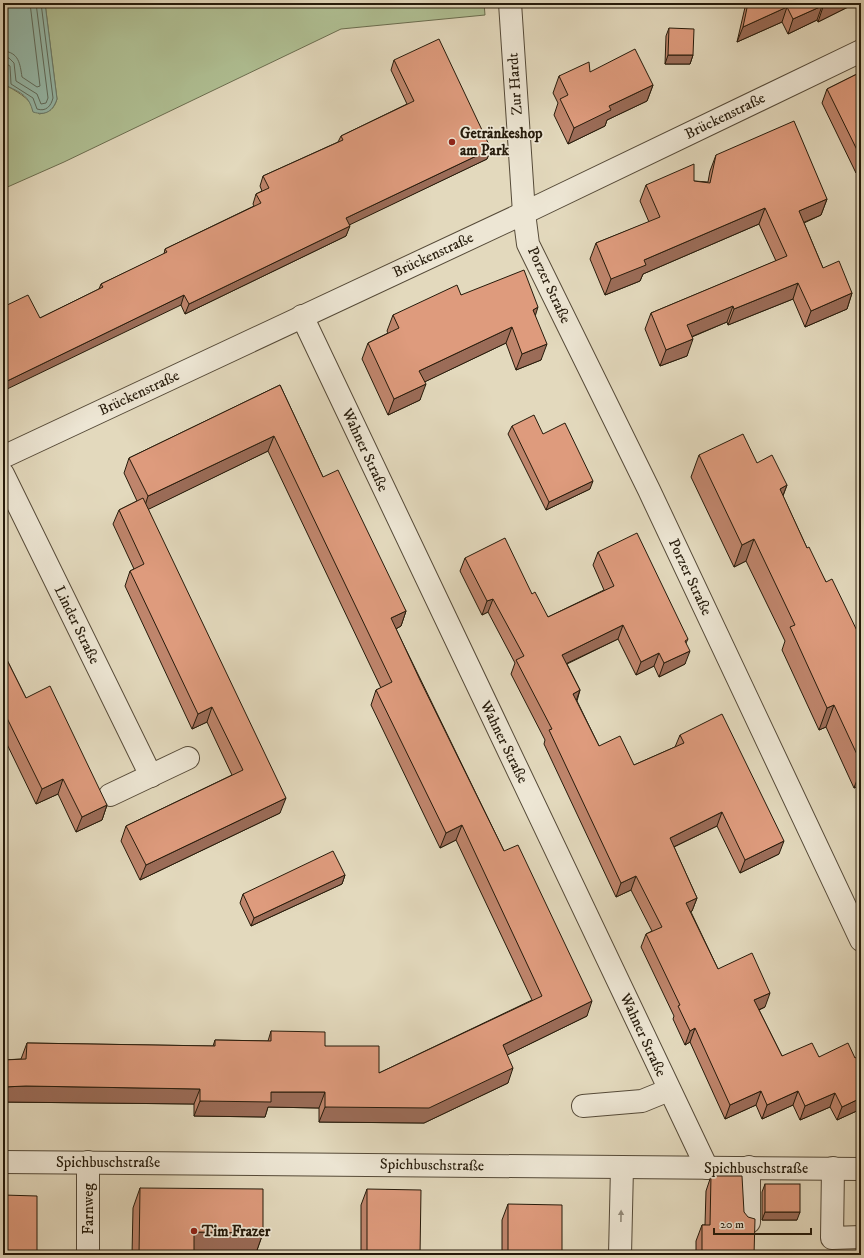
<svg xmlns="http://www.w3.org/2000/svg" width="864" height="1258" viewBox="0 0 864 1258" font-family="'IM FELL DW Pica',serif">
<rect width="100%" height="100%" fill="#e3d9bd"/>
<filter id="stains"><feTurbulence type="fractalNoise" baseFrequency=".005" numOctaves="4"/><feColorMatrix values="0 0 0 0 .2 0 0 0 0 .09 0 0 0 0 .02 0 0 0 .5 -.17"/></filter>
<radialGradient id="worn" r=".72"><stop offset=".6" stop-color="#630" stop-opacity="0"/><stop offset="1" stop-color="#630" stop-opacity=".3"/></radialGradient>
<path fill="#b0c094" stroke="#6b6e50" d="M45 3H484L485 15 341 29 64 162 3 189V65L7 67V86C22 94 30 100 39 114 50 112 54 109 57 99Z"/>
<path fill="#96bbac" stroke="#697b6c" d="M3 3H45L57 99C53 111 46 116 33 112 29 96 22 93 7 86V67L3 65Z"/>
<g fill="none" stroke-linecap="round" stroke-linejoin="round">
<g stroke="#5e6b5c" stroke-width="1">
<path d="M3 51C19 52 20 64 22 77L37 87 40 86 30 3"/>
<polyline points="3,57 9,58 14,63 16,81 37,94 41,104 46,103 48,98 36,3"/>
<path d="M3 62 10 66 11 84 33 98 37 109C46 112 51 106 53 98L41 3"/>
</g>
<g stroke="#554a38" stroke-width="24">
<g id="minor">
<polyline points="510,3 524,213 528,244 649,490 861,940"/>
<polyline points="302,316 707,1168"/>
<polyline points="3,457 524,213 861,51"/>
<polyline points="3,474 151,776"/>
<polyline points="110,795 188,758"/>
<polyline points="583,1106 642,1101 669,1090"/>
<polyline points="3,1162 861,1169"/>
<polyline points="833,1168 832,1238 861,1237"/>
<polyline points="749,1222 749,1167"/>
<polyline points="88,1255 88,1162"/>
<polyline points="620,1255 622,1167"/>
</g>
</g>
<use href="#minor" stroke="#ede6d4" stroke-width="22"/>
</g>
<g fill="#bf856c" stroke="#261b0b">
<polygon points="746,3 851,3 850,6 818,22 817,20 788,34 782,22 737,42"/>
<polygon points="669,28 693,55 690,64 665,64 666,36"/>
<polygon points="394,60 491,149 487,159 350,224 346,236 185,314 181,305 40,318 99,289 101,284 164,254 165,249 254,206 253,204 256,194 262,191 260,186 263,176 338,142 341,136 407,104 391,70"/>
<polygon points="590,72 653,85 647,101 607,120 605,126 568,144 554,115 558,103 553,93 559,76"/>
<polygon points="861,72 861,170 856,173 822,103 827,89"/>
<polygon points="716,155 827,199 821,215 804,223 823,268 852,293 847,309 805,327 793,299 728,325 727,322 692,337 687,356 660,366 645,329 651,313 776,261 759,224 643,274 640,281 605,295 590,259 596,243 649,222 640,201 646,185 694,181 708,182 710,171"/>
<polygon points="461,295 535,316 541,360 516,370 506,343 424,382 420,400 388,415 362,359 368,343 388,333 387,331 393,315"/>
<polygon points="280,385 323,477 406,611 401,626 396,629 504,851 587,1016 507,1055 508,1083 424,1123 319,1122 319,1108 268,1107 265,1117 194,1116 194,1104 3,1102 3,1060 21,1059 27,1043 213,1046 215,1040 268,1041 271,1031 325,1046 379,1073 532,1000 456,840 440,848 371,705 376,690 381,688 268,451 148,509 280,813 140,880 121,841 126,826 232,775 207,722 192,729 125,586 130,571 134,569 113,524 119,510 137,501 124,473 129,458"/>
<polygon points="512,426 543,434 590,489 546,510 508,434"/>
<polygon points="699,455 757,463 787,485 783,496 807,548 826,582 861,639 861,785 854,788 826,727 819,730 782,650 785,641 746,561 734,567 691,477"/>
<polygon points="598,552 688,639 686,643 685,664 659,677 654,666 636,675 618,639 567,664 580,690 577,701 599,746 634,765 675,747 680,735 779,854 740,873 717,826 674,847 697,898 692,911 691,912 718,969 765,1007 759,1010 782,1056 855,1058 861,1055 861,1109 837,1120 830,1107 800,1120 793,1105 762,1119 756,1105 725,1119 690,1042 685,1045 673,1019 674,1016 641,947 646,934 652,931 631,890 616,897 544,744 545,740 511,674 515,663 488,612 482,615 460,571 465,558 532,594 548,617 604,590 593,565"/>
<polygon points="3,652 26,698 107,805 102,820 76,832 58,794 36,804 3,736"/>
<polygon points="345,875 342,884 251,926 240,903 243,894"/>
<polygon points="711,1176 744,1212 754,1255 696,1255 696,1241 702,1225 705,1225 706,1191"/>
<polygon points="765,1184 797,1220 762,1220 762,1192"/>
<polygon points="140,1188 263,1233 256,1253 194,1252 194,1255 132,1255 133,1208"/>
<polygon points="367,1189 420,1255 361,1255 361,1205"/>
<polygon points="508,1204 562,1255 502,1255 502,1220"/>
</g>
<g fill="#9b6c58" stroke="#261b0b">
<polygon points="831,3 851,3 850,6 818,22 823,7"/>
<polygon points="822,6 817,20 788,34 793,19"/>
<polygon points="787,7 782,22 737,42 743,27"/>
<polygon points="668,55 693,55 690,64 665,64"/>
<polygon points="653,85 647,101 607,120 605,126 568,144 574,128 609,106"/>
<polygon points="491,149 487,159 343,228 346,218"/>
<polygon points="861,158 861,170 856,173"/>
<polygon points="827,199 821,215 793,227 799,211"/>
<polygon points="765,208 759,224 643,274 640,281 605,295 611,279 644,260"/>
<polygon points="350,226 346,236 185,314 189,304"/>
<polygon points="798,283 793,299 728,325 734,309"/>
<polygon points="852,293 847,309 805,327 811,311"/>
<polygon points="184,295 181,305 3,391 3,383"/>
<polygon points="733,306 727,322 681,341 687,325"/>
<polygon points="538,307 533,323 533,310"/>
<polygon points="512,327 506,343 414,387 419,371"/>
<polygon points="693,339 687,356 660,366 666,350"/>
<polygon points="547,344 541,360 516,370 522,354"/>
<polygon points="426,384 420,400 388,415 394,399"/>
<polygon points="274,436 268,451 143,512 148,496"/>
<polygon points="593,481 590,489 546,510 549,502"/>
<polygon points="787,485 778,508 780,489"/>
<polygon points="754,539 746,561 734,567 742,545"/>
<polygon points="493,599 488,612 482,615 487,601"/>
<polygon points="406,611 401,626 386,634 391,618"/>
<polygon points="623,625 618,639 557,668 562,655"/>
<polygon points="690,651 685,664 659,677 664,663"/>
<polygon points="659,653 654,666 636,675 641,662"/>
<polygon points="580,690 575,704 573,694"/>
<polygon points="834,705 826,727 819,730 827,708"/>
<polygon points="212,707 207,722 192,729 198,714"/>
<polygon points="861,769 861,785 854,788"/>
<polygon points="63,779 58,794 36,804 42,789"/>
<polygon points="286,798 280,813 140,880 146,865"/>
<polygon points="107,805 102,820 76,832 82,817"/>
<polygon points="722,812 717,826 665,851 670,838"/>
<polygon points="462,825 456,840 440,848 446,833"/>
<polygon points="784,841 779,854 740,873 745,860"/>
<polygon points="345,875 342,884 251,926 254,918"/>
<polygon points="636,876 631,890 616,897 621,883"/>
<polygon points="697,898 692,911 681,916 686,903"/>
<polygon points="770,993 765,1007 749,1014 754,1000"/>
<polygon points="592,1001 587,1016 497,1060 503,1045"/>
<polygon points="695,1028 690,1042 685,1045 690,1031"/>
<polygon points="513,1068 508,1083 424,1123 319,1122 325,1107"/>
<polygon points="26,1086 200,1089 194,1104 3,1102 3,1087"/>
<polygon points="761,1091 756,1105 725,1119 730,1105"/>
<polygon points="798,1091 793,1105 762,1119 767,1105"/>
<polygon points="271,1092 325,1092 319,1108 268,1107 265,1117 194,1116 200,1101"/>
<polygon points="835,1093 830,1107 800,1120 805,1106"/>
<polygon points="861,1098 861,1109 837,1120 842,1107"/>
<polygon points="765,1212 800,1212 797,1220 762,1220"/>
<polygon points="194,1232 263,1233 256,1253 186,1252"/>
</g>
<g fill="#de9b7d" stroke="#261b0b">
<polygon points="748,3 831,3 823,7 822,6 793,19 787,7 743,27"/>
<polygon points="669,28 694,29 693,55 668,55"/>
<polygon points="439,39 491,149 346,218 350,226 189,304 184,295 3,383 3,307 28,295 40,318 103,287 101,284 167,252 165,249 261,203 256,194 269,188 263,176 343,140 341,136 414,101 394,60"/>
<polygon points="635,49 653,85 609,106 611,110 574,128 560,99 568,95 559,76 589,62 590,72"/>
<polygon points="861,72 861,158 827,89"/>
<polygon points="794,121 827,199 799,211 823,268 839,261 852,293 811,311 798,283 734,309 733,306 687,325 693,339 666,350 651,313 787,256 765,208 644,260 646,265 611,279 596,243 660,217 646,185 694,164 694,181 710,183 716,155"/>
<polygon points="524,270 538,307 533,310 547,344 522,354 512,327 419,371 426,384 394,399 368,343 399,328 393,315 457,285 461,295"/>
<polygon points="280,385 323,477 338,470 406,611 391,618 420,680 504,851 518,845 592,1001 503,1045 513,1068 429,1108 325,1107 325,1092 271,1092 271,1102 200,1101 200,1089 26,1086 3,1087 3,1060 26,1059 27,1043 215,1046 215,1040 271,1041 271,1031 325,1032 325,1046 379,1046 379,1073 542,996 462,825 446,833 376,690 392,682 274,436 148,496 129,458"/>
<polygon points="534,415 543,434 565,423 593,481 549,502 512,426"/>
<polygon points="743,434 757,463 772,455 787,485 780,489 807,548 809,547 826,582 832,579 861,639 861,763 834,705 827,708 790,627 795,625 754,539 742,545 699,455"/>
<polygon points="143,498 286,798 146,865 126,826 243,770 212,707 198,714 130,571 144,564 119,510"/>
<polygon points="637,533 688,639 685,641 690,651 664,663 659,653 641,662 623,625 562,655 580,690 573,694 599,746 620,736 634,765 684,743 680,735 722,714 784,841 745,860 722,812 670,838 697,898 686,903 718,969 752,953 770,993 754,1000 782,1056 812,1043 819,1057 848,1043 855,1058 861,1055 861,1098 842,1107 835,1093 805,1106 798,1091 767,1105 761,1091 730,1105 695,1028 690,1031 678,1006 680,1005 646,934 662,927 636,876 621,883 549,730 552,729 516,660 524,656 493,599 487,601 465,558 505,538 532,594 535,592 548,617 614,586 598,552"/>
<polygon points="3,652 26,698 50,686 107,805 82,817 63,779 42,789 3,710"/>
<polygon points="333,851 345,875 254,918 243,894"/>
<polygon points="711,1176 742,1176 744,1212 748,1217 755,1219 754,1255 702,1255 702,1225 710,1225"/>
<rect x="765" y="1184" width="35" height="28"/>
<polygon points="140,1188 263,1189 263,1233 194,1232 194,1255 139,1255"/>
<polygon points="367,1189 421,1190 420,1255 367,1255"/>
<polygon points="3,1195 37,1196 37,1255 3,1255"/>
<polygon points="508,1204 562,1205 562,1255 508,1255"/>
</g>
<defs><path id="oneway-solid" d="M-6-.8H1V-3.2L6.5 0L1 3.2V.8H-6Z"/></defs>
<use fill="#938b7a" href="#oneway-solid" transform="translate(621 1216) rotate(-89)"/>
<g fill="#8f2418" stroke="#ede6d4" stroke-width="1.5">
<circle cx="452" cy="142" r="4"/>
<circle cx="194" cy="1231" r="4"/>
</g>
<g text-anchor="middle" dominant-baseline="central" stroke-width="3.5" stroke-linejoin="round" paint-order="stroke">
<g font-size="15" fill="#261b0b" stroke="#ede6d4">
<text transform="translate(515 84) rotate(-94)">Zur Hardt</text>
<text transform="translate(725 116) rotate(-26)">Brückenstraße</text>
<text transform="translate(433 255) rotate(-25)">Brückenstraße</text>
<text transform="translate(549 285) rotate(65)">Porzer Straße</text>
<text transform="translate(139 393) rotate(-25)">Brückenstraße</text>
<text transform="translate(365 450) rotate(65)">Wahner Straße</text>
<text transform="translate(690 577) rotate(65)">Porzer Straße</text>
<text transform="translate(77 625) rotate(64)">Linder Straße</text>
<text transform="translate(504 742) rotate(64)">Wahner Straße</text>
<text transform="translate(643 1035) rotate(65)">Wahner Straße</text>
<text x="108" y="1162">Spichbuschstraße</text>
<text transform="translate(432 1165) rotate(1)">Spichbuschstraße</text>
<text x="756" y="1168">Spichbuschstraße</text>
<text transform="translate(88 1209) rotate(-90)">Farnweg</text>
</g>
<g font-size="15" font-weight="bold" fill="#261b0b" stroke="#ede6d4" text-anchor="start">
<text x="460" y="133">Getränkeshop<tspan x="460" dy="17">am Park</tspan></text>
<text x="202" y="1231">Tim Frazer</text>
</g>
</g>
<rect width="864" height="1258" fill="none" stroke="#e3d9bd" stroke-width="16"/>
<rect x="4" y="4" width="856" height="1250" fill="none" stroke="#261b0b" stroke-width="2"/>
<rect x="8" y="8" width="848" height="1242" fill="none" stroke="#261b0b"/>
<path d="M714 1228v6h97v-6" fill="none" stroke="#261b0b" stroke-width="2"/>
<text x="720" y="1228" font-size="12" fill="#261b0b" stroke="#ede6d4" stroke-width="3" paint-order="stroke">20 m</text>
<rect width="100%" height="100%" filter="url(#stains)"/>
<rect width="100%" height="100%" fill="url(#worn)"/>
</svg>
